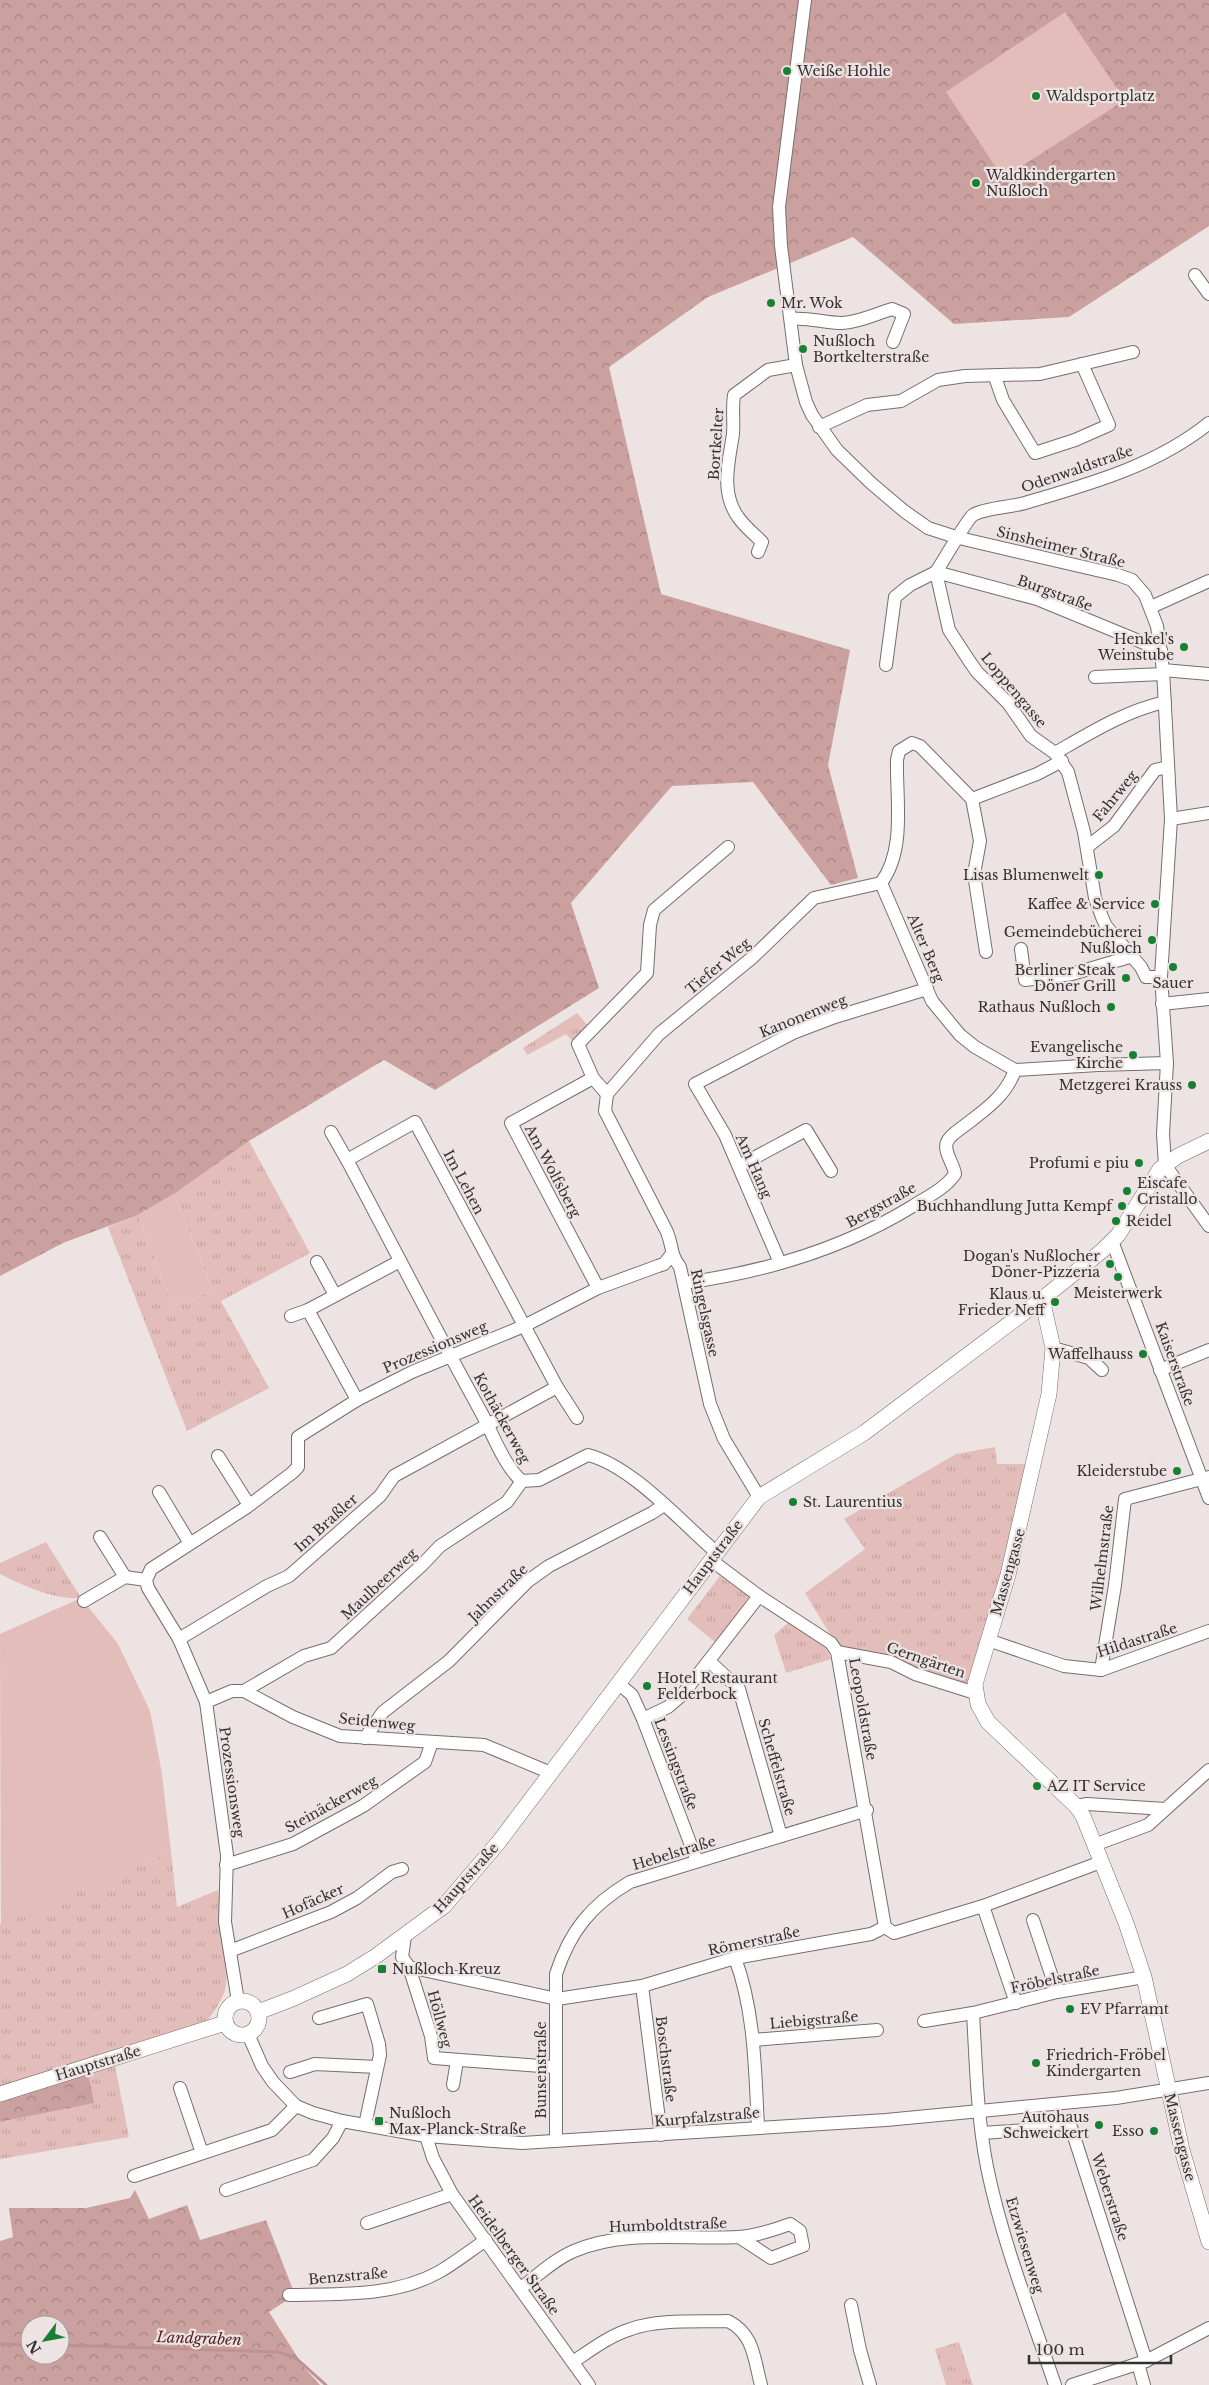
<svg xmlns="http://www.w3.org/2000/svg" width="1209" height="2385" viewBox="0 0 1209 2385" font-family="'Libre Baskerville',serif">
<defs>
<pattern id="grass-tufts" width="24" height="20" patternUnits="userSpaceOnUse" patternTransform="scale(1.25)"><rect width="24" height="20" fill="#e3bdba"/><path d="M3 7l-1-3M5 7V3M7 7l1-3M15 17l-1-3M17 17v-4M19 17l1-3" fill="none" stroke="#c3a3a0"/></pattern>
<pattern id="forest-crowns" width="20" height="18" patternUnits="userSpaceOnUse" patternTransform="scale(1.25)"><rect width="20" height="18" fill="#cba19f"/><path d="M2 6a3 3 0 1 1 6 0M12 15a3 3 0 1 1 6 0" fill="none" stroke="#a58482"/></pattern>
</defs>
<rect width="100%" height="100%" fill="#ece3e2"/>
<g fill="url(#grass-tufts)">
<polygon points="577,1013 589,1027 573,1042 566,1034 527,1055 523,1048"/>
<polygon points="249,1141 310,1253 221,1301 269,1388 187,1431 108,1227 138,1215 173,1306 213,1291 174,1194"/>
<polygon points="995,1447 997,1464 1027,1464 1024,1494 969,1687 839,1649 805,1593 865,1549 844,1519 956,1454"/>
<path d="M46 1542 81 1598C54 1600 24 1586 0 1574V1563Z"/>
<polygon points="720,1576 749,1597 716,1643 687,1619"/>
<polygon points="789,1622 825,1647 831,1659 786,1673 774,1635"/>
<path d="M171 1852 177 1907 218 1890C221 1916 232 1970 224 1993 220 2003 214 2011 208 2020L83 2065 0 2088V1924Z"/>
<polygon points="115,2066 129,2137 0,2159 0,2122 93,2103 88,2073"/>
<polygon points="959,2342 973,2385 946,2385 935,2349"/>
</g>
<g fill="url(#forest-crowns)" fill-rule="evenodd">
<polygon points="0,0 1209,0 1209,226 1069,317 954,324 853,237 708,297 609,367 661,594 850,650 828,765 858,878 831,885 753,782 672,786 571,903 599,988 435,1090 384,1060 249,1141 174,1194 138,1215 63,1243 0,1276"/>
<polygon points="88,2073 94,2103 0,2122 0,2099"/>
<path d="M135 2190 149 2219 187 2205 200 2240 266 2220 295 2295 269 2312 303 2366 320 2385H0V2241L13 2237 9 2208H86L130 2198ZM30 2325H60V2355H30Z"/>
</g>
<g fill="#e3bdba">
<polygon points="1065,12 1125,100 1003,178 946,92"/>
<polygon points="174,1194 213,1291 173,1306 138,1215"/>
<polygon points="81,1598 118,1644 150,1711 162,1774 171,1852 1,1925 0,1634"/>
</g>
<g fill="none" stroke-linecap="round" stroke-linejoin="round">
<g stroke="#bd9391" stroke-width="3">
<polyline points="0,2344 30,2345"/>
<polyline points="60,2345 278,2352 296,2358 326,2385"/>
</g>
<g stroke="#766e6e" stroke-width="14">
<g id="minor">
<polyline points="805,0 779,207 781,246 796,365 806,402 812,415 837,450 871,483 904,511 928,528 959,538 1118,575 1132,580 1145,595 1157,626 1163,670 1171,819 1161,977 1167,1063 1163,1134 1165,1165 1209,1226"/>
<polyline points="1195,275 1209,294"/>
<path d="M791 319C809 317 824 323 842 323 860 322 875 314 892 309L904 314 893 342"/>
<polyline points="995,377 1003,400 1035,453 1075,440 1109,425 1082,364"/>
<polyline points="819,427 867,405 901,401 938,380 965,376 1040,374 1133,352"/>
<path d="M758 552 762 542C754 534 744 526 738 517 720 492 729 461 733 434 734 421 732 408 734 395L768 370 796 365"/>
<polyline points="936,572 1037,599 1161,650"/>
<polyline points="1151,607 1209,581"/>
<polyline points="886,665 895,597 910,585 936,572"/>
<polyline points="1163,670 1209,674"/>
<polyline points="1095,677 1163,674"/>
<path d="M1055 753C1090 733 1125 711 1165 702"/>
<polyline points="972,799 1037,774 1062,761"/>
<polyline points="1171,819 1209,813"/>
<polyline points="1087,847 1114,826 1155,770 1168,767"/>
<polyline points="881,883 932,1001 960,1035 975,1047 1015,1070 1098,1065 1167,1063"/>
<path d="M881 883C906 850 896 799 897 760L899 751 912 743 920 746 972 799 980 841 974 874 986 952"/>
<polyline points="1021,949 1025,980 1072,974 1133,956"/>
<path d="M1161 977H1146L1141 967 1106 926 1102 917 1095 898 1084 832 1068 772 1055 753 1031 736 1008 703 977 672 970 662 949 630 936 572C943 562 967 519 973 515 984 508 1012 507 1025 503 1089 484 1156 466 1209 423"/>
<polyline points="1162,1004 1209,999"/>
<polyline points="593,1078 511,1123 598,1288"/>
<polyline points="607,1094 593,1078 578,1044 647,973 650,925 654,910 728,847"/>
<polyline points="331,1132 347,1160"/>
<polyline points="739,1166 806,1130 831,1171"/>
<polyline points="1112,1241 1209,1498"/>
<polyline points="317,1262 335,1295"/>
<polyline points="780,1263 725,1135 695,1084 793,1033 835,1017 927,989"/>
<path d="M684 1283C765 1272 843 1249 913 1206 927 1197 946 1188 955 1174 954 1164 943 1152 947 1142 950 1135 959 1130 964 1126 985 1110 1006 1096 1015 1070"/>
<polyline points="308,1310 357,1400"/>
<polyline points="291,1316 308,1310 400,1261"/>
<polyline points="1053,1348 1089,1358 1102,1370"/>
<polyline points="1160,1370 1209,1350"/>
<polyline points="557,1387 577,1418"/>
<polyline points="218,1456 249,1505"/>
<polyline points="159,1492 189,1542"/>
<path d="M759 1497 724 1439 710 1404 680 1267C670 1254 673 1247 667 1232L605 1111 607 1094 659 1034 753 957 814 898 881 883"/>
<polyline points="100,1537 125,1577"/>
<polyline points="711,1560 759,1596 831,1643 837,1652 885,1927"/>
<polyline points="84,1601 125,1577 146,1580"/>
<path d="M179 1639 267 1586 289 1576 380 1496 394 1476 557 1387 415 1122 347 1160C392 1244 435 1329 481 1412 492 1432 505 1468 522 1481L539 1480 588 1455C632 1466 681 1522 716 1552"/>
<polyline points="988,1640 1064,1666 1101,1670 1209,1631"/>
<polyline points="837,1652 891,1662 915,1674 975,1693"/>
<polyline points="709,1661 739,1689 781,1836"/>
<polyline points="1101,1670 1115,1585 1125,1499 1209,1477"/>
<polyline points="618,1683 632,1695 643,1719 697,1861"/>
<polyline points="244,1691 304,1656 331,1648 422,1565 440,1546 507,1502 522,1481"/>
<polyline points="206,1702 232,1691 244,1691 293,1717 340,1736 484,1745 551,1773"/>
<polyline points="643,1719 668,1707 682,1695 759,1596"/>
<polyline points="365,1738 383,1712 449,1661 528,1581 549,1566 652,1513 664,1505"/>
<polyline points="1076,1806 1087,1804 1165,1809"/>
<polyline points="1094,1845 1148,1825 1209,1770"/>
<polyline points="226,1865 293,1844 363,1806 425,1762 432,1742"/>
<polyline points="983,1906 1016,2003"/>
<polyline points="1033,1920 1057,1992"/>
<polyline points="885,1927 894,1933 983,1906 1101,1862"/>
<polyline points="405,1936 402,1957 409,1967 557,1999 642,1986 735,1958 871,1934 885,1927"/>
<polyline points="230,1951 331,1912 357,1898 392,1872 402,1869"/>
<path d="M735 1958C755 2012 755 2070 758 2127"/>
<polyline points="409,1967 431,2036 434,2058 554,2067"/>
<polyline points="642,1986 661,2135"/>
<polyline points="238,2001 225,1922 227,1855 206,1702 179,1639 148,1588 146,1580 151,1569 247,1507 292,1473 298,1467 298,1437 357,1400 412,1372 524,1326 598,1288 658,1266 664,1264 671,1255"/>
<polyline points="319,2018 367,2004 379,2044 380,2055 365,2125"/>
<polyline points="924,2021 973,2013"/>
<polyline points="248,2034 262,2066 273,2082 296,2106 313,2113 342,2121 426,2136 522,2143 886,2120 1116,2098 1209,2083"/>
<polyline points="753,2040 877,2030"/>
<polyline points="290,2072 315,2064 377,2067"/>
<polyline points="453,2085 457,2061"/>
<polyline points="180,2088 202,2153"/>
<polyline points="982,2133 1071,2127 1146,2361"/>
<polyline points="426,2136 433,2158 452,2194 589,2385"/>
<path d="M556 2141V1974C570 1931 591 1905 630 1882L867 1810"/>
<polyline points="134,2176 272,2130 296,2106"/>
<polyline points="226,2190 313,2160 333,2138 342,2121"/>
<polyline points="367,2223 452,2194"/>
<path d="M521 2288C538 2275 555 2259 574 2251 625 2229 685 2240 738 2237 756 2236 774 2230 790 2224L800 2231 803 2246 771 2258 739 2237"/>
<path d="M289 2295C339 2294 394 2297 439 2272 455 2263 471 2250 486 2240"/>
<polyline points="851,2305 860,2350 870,2385"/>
<path d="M573 2362C592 2349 609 2336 631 2329 658 2319 699 2322 728 2321 754 2334 754 2359 761 2385"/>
<polyline points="1138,2364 1144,2385"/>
<path d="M1055 2385C1031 2314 1002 2241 987 2167 977 2116 976 2065 973 2013L1057 1992 1144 1977"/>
<polyline points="1072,2385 1146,2361 1209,2328"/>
</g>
</g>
<g stroke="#766e6e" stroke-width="16">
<g id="major">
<polyline points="1042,1299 1053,1348 1049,1394 1008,1575 975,1684 978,1704 988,1722 1076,1806 1083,1816 1126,1923 1144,1977 1182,2150 1209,2242"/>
<circle cx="242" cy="2018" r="17"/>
<polyline points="258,2012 292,1999 347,1974 376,1956 444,1906 498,1843 759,1497 864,1433 1042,1299 1103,1250 1118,1235 1160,1169 1178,1156 1209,1141"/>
<polyline points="0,2094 225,2023"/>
</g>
</g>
<use href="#minor" stroke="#fff" stroke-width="12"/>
<use href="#major" stroke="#fff" stroke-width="15"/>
</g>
<g fill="#188035" stroke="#ece3e2" stroke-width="2">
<circle cx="787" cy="71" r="5"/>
<circle cx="1036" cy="96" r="5"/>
<circle cx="976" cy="183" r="5"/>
<circle cx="771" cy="303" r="5"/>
<circle cx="803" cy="349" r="5"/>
<circle cx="1184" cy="647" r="5"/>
<circle cx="1099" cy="875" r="5"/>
<circle cx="1155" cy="904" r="5"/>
<circle cx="1152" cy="940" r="5"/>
<circle cx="1173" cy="967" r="5"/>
<circle cx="1126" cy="978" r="5"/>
<circle cx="1111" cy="1007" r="5"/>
<circle cx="1133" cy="1055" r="5"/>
<circle cx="1192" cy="1085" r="5"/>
<circle cx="1139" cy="1163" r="5"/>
<circle cx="1127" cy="1191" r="5"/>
<circle cx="1122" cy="1206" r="5"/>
<circle cx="1116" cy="1221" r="5"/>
<circle cx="1110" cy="1264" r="5"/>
<circle cx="1118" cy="1277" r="5"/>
<circle cx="1055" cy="1302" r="5"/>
<circle cx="1143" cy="1354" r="5"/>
<circle cx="1177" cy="1471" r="5"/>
<circle cx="793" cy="1502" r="5"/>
<circle cx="647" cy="1686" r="5"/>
<circle cx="1037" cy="1786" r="5"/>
<rect x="377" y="1964" width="10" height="10" rx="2.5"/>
<circle cx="1070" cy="2009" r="5"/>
<circle cx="1036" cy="2063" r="5"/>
<rect x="374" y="2116" width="10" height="10" rx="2.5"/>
<circle cx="1099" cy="2125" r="5"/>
<circle cx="1154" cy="2131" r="5"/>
</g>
<g text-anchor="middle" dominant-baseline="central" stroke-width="4.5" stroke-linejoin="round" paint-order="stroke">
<g font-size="14" fill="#333030" stroke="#ece3e2" text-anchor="end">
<text x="797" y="71" text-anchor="start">Weiße Hohle</text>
<text x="1046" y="96" text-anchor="start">Waldsportplatz</text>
<text x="986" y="175" text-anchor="start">Waldkindergarten<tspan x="986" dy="16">Nußloch</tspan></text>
<text x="781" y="303" text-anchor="start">Mr. Wok</text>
<text x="813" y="341" text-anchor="start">Nußloch<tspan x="813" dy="16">Bortkelterstraße</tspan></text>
<text x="1174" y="639">Henkel's<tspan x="1174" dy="16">Weinstube</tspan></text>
<text x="1089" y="875">Lisas Blumenwelt</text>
<text x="1145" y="904">Kaffee &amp; Service</text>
<text x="1142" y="932">Gemeindebücherei<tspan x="1142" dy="16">Nußloch</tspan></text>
<text x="1116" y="970">Berliner Steak<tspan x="1116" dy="16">Döner Grill</tspan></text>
<text x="1173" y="983" text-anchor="middle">Sauer</text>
<text x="1101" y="1007">Rathaus Nußloch</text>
<text x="1123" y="1047">Evangelische<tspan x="1123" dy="16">Kirche</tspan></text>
<text x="1182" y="1085">Metzgerei Krauss</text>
<text x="1129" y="1163">Profumi e piu</text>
<text x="1137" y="1183" text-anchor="start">Eiscafe<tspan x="1137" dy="16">Cristallo</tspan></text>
<text x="1112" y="1206">Buchhandlung Jutta Kempf</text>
<text x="1126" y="1221" text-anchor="start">Reidel</text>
<text x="1100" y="1256">Dogan's Nußlocher<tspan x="1100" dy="16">Döner-Pizzeria</tspan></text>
<text x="1118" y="1293" text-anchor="middle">Meisterwerk</text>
<text x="1045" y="1294">Klaus u.<tspan x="1045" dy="16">Frieder Neff</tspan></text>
<text x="1133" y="1354">Waffelhauss</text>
<text x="1167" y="1471">Kleiderstube</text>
<text x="803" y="1502" text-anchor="start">St. Laurentius</text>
<text x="657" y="1678" text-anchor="start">Hotel Restaurant<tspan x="657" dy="16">Felderbock</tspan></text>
<text x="1047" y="1786" text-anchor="start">AZ IT Service</text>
<text x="392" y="1969" text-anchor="start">Nußloch Kreuz</text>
<text x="1080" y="2009" text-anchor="start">EV Pfarramt</text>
<text x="1046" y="2055" text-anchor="start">Friedrich-Fröbel<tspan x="1046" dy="16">Kindergarten</tspan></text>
<text x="389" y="2113" text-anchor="start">Nußloch<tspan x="389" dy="16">Max-Planck-Straße</tspan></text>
<text x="1089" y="2117">Autohaus<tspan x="1089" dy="16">Schweickert</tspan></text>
<text x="1144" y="2131">Esso</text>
</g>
<g font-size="14" fill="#333030" stroke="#ece3e2">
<text transform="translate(716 444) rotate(-86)">Bortkelter</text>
<text transform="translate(1077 469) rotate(-19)">Odenwaldstraße</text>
<text transform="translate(1061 547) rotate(14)">Sinsheimer Straße</text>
<text transform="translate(1055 593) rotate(20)">Burgstraße</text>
<text transform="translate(1014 690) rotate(50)">Loppengasse</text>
<text transform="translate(1115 796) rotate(-51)">Fahrweg</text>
<text transform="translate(926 948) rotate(67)">Alter Berg</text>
<text transform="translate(718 966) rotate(-40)">Tiefer Weg</text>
<text transform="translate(803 1016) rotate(-22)">Kanonenweg</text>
<text transform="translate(754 1166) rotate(66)">Am Hang</text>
<text transform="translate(553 1171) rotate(62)">Am Wolfsberg</text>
<text transform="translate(464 1182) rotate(62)">Im Lehen</text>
<text transform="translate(881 1205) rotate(-29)">Bergstraße</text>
<text transform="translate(705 1313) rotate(78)">Ringelsgasse</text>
<text transform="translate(435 1347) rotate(-23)">Prozessionsweg</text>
<text transform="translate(1175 1364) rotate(70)">Kaiserstraße</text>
<text transform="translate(502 1418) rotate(61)">Kothäckerweg</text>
<text transform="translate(326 1523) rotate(-42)">Im Braßler</text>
<text transform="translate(713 1557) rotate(-53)">Hauptstraße</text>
<text transform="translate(1102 1558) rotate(-83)">Wilhelmstraße</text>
<text transform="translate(1008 1572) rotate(-74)">Massengasse</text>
<text transform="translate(379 1584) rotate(-43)">Maulbeerweg</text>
<text transform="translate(498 1593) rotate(-44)">Jahnstraße</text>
<text transform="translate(1137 1640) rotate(-18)">Hildastraße</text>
<text transform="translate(926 1660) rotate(19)">Gerngärten</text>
<text transform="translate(863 1709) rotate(80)">Leopoldstraße</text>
<text transform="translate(377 1722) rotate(6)">Seidenweg</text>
<text transform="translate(676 1764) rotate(69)">Lessingstraße</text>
<text transform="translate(777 1767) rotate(74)">Scheffelstraße</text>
<text transform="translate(232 1782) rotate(82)">Prozessionsweg</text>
<text transform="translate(331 1804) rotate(-29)">Steinäckerweg</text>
<text transform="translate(674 1853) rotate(-17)">Hebelstraße</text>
<text transform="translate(466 1878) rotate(-48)">Hauptstraße</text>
<text transform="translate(313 1901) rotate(-24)">Hofäcker</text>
<text transform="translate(754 1941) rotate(-12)">Römerstraße</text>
<text transform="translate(1055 1979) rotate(-12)">Fröbelstraße</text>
<text transform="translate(440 2019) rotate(75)">Höllweg</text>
<text transform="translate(814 2020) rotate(-5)">Liebigstraße</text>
<text transform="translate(666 2059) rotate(83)">Boschstraße</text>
<text transform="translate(98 2063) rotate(-17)">Hauptstraße</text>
<text transform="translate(541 2070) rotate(-90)">Bunsenstraße</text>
<text transform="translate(707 2117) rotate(-5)">Kurpfalzstraße</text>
<text transform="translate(1180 2137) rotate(76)">Massengasse</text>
<text transform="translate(1110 2197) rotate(72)">Weberstraße</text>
<text transform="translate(668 2225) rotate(-2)">Humboldtstraße</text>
<text transform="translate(1025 2245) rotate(73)">Etzwiesenweg</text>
<text transform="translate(514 2255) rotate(54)">Heidelberger Straße</text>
<text transform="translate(348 2276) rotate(-5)">Benzstraße</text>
</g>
<g font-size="15" font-style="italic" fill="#562021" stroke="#ece3e2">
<text transform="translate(199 2338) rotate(2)">Landgraben</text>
</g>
</g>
<g transform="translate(45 2340) rotate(238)"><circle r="24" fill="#ece3e2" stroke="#a29b9b"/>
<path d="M0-4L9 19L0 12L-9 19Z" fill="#188035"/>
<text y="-8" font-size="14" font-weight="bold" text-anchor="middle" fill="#333030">N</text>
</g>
<path d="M1029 2355v8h142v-8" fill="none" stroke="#333030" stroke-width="2.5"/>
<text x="1036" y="2355" font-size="15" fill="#333030" stroke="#ece3e2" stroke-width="4" paint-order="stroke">100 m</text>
</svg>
